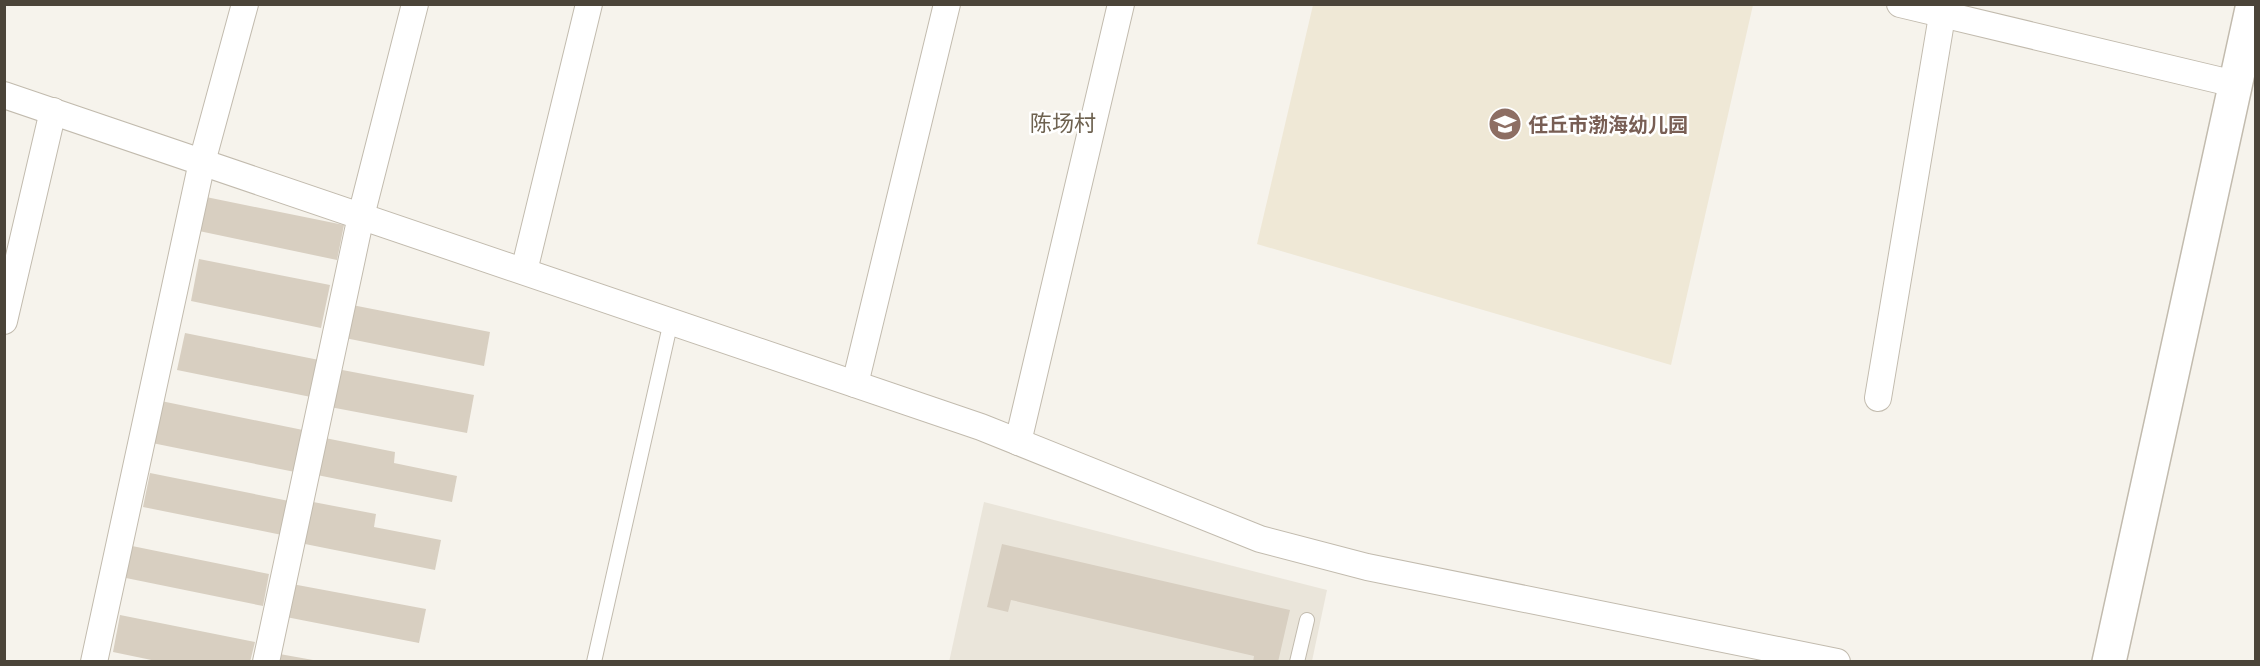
<svg xmlns="http://www.w3.org/2000/svg" width="2260" height="666" viewBox="0 0 2260 666" font-family="'IBM Plex Sans','Noto Sans SC',sans-serif">
<rect width="100%" height="100%" fill="#f6f3ec"/>
<polygon fill="#eae5da" points="984,502 1327,590 1312,661 949,662"/>
<polygon fill="#efe8d6" points="1313,5 1753,5 1671,365 1257,244"/>
<g fill="#d8cfc1">
<polygon points="206,197 344,225 337,260 199,231"/>
<polygon points="199,259 330,285 321,328 191,301"/>
<polygon points="352,305 490,332 484,366 345,338"/>
<polygon points="185,333 319,360 311,397 177,370"/>
<polygon points="337,369 474,395 467,433 330,407"/>
<polygon points="161,401 303,430 295,472 152,443"/>
<polygon points="325,438 395,452 394,463 457,476 452,502 317,475"/>
<polygon points="150,473 289,501 282,535 143,507"/>
<polygon points="308,501 376,514 374,527 441,540 435,570 300,543"/>
<polygon points="1002,544 1290,610 1278,662 1253,662 1254,656 1011,600 1008,612 987,607"/>
<polygon points="132,546 269,574 263,606 126,578"/>
<polygon points="292,584 426,609 419,643 286,617"/>
<polygon points="120,615 255,642 250,662 161,662 113,652"/>
<polygon points="274,653 313,660 313,662 272,662"/>
</g>
<g fill="none" stroke-linecap="round" stroke-linejoin="round">
<g stroke="#c2bbae" stroke-width="16">
<g id="service">
<polyline points="594,662 671,321"/>
<polyline points="1297,662 1307,620"/>
</g>
</g>
<g stroke="#c2bbae" stroke-width="28">
<g id="minor">
<polyline points="1900,4 2235,84"/>
<polyline points="4,95 981,427 1260,539 1367,567 1837,662"/>
<polyline points="524,271 589,4"/>
<polyline points="4,321 53,111"/>
<polyline points="855,384 947,4"/>
<polyline points="1878,398 1944,4"/>
<polyline points="1018,442 1121,4"/>
<polyline points="94,662 202,162 245,4"/>
<polyline points="266,662 361,216 415,4"/>
</g>
</g>
<g stroke="#c2bbae" stroke-width="36">
<polyline id="tertiary" points="2109,662 2253,4"/>
</g>
<use href="#service" stroke="#fff" stroke-width="14"/>
<use href="#minor" stroke="#fff" stroke-width="26"/>
<use href="#tertiary" stroke="#fff" stroke-width="33"/>
</g>
<defs>
<g id="school-disc" transform="scale(1.725)"><circle r="9.5" fill="#8d6e63" stroke="#fff"/><path d="M0-5L7-2L0 1L-7-2ZM-4 1L0 2.5L4 1V4Q0 6-4 4Z" fill="#fff"/></g>
</defs>
<g fill-rule="evenodd">
<use href="#school-disc" x="1505" y="124"/>
</g>
<g text-anchor="middle" dominant-baseline="central" stroke-width="5" stroke-linejoin="round" paint-order="stroke">
<g font-size="20" font-weight="bold" fill="#785e54" stroke="#fff" text-anchor="start">
<text x="1528" y="124">任丘市渤海幼儿园</text>
</g>
<g font-size="22" fill="#6e6250" stroke="#fff">
<text x="1063" y="122">陈场村</text>
</g>
</g>
<rect width="2260" height="666" fill="none" stroke="#4b4439" stroke-width="12"/>
</svg>
